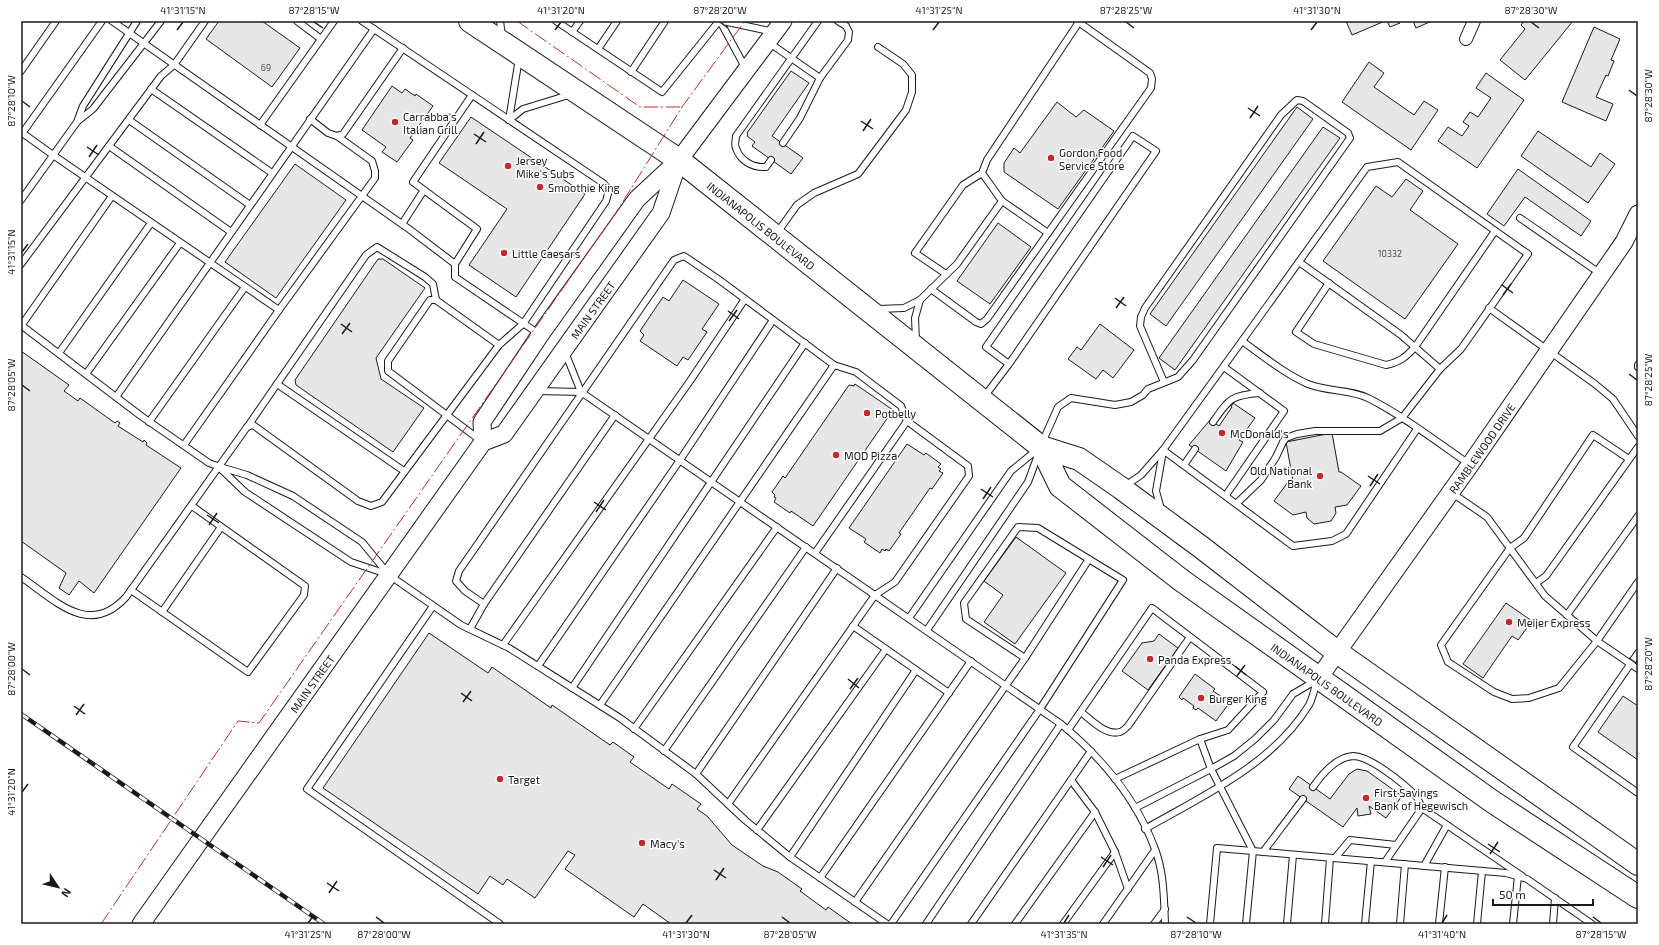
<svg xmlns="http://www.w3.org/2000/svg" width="1659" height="945" viewBox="0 0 1659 945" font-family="'Exo 2',sans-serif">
<rect width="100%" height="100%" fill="#fff"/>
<g fill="#e6e6e6" stroke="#1a1a1a">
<polygon points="219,21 262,21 300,48 272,87 206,39"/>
<polygon points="1346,21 1385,21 1352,35"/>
<polygon points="1387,21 1399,21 1400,23 1390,27"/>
<polygon points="1413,21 1432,21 1416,28"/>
<polygon points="1524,21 1573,21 1525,80 1500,60 1525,29 1521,25"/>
<polygon points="1594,27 1620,39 1611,60 1614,61 1608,76 1606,75 1596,97 1613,104 1606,121 1562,102"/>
<polygon points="1369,62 1384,73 1374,87 1414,115 1424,101 1438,110 1411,150 1342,102"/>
<polygon points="791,71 809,83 772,136 803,158 791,174 752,146 755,142 747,136 748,134 747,133"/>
<polygon points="1486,73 1524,100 1477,168 1438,141 1448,127 1462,136 1469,126 1463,122 1470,112 1478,117 1491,98 1476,88"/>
<polygon points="392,86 402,93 405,89 415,96 416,94 433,106 410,138 413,140 397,162 382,152 386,147 362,130"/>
<polygon points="1057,102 1076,117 1084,110 1114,131 1058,209 1004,172 1004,163 1014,148 1020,153"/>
<polygon points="1297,107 1313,119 1166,326 1150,314"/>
<polygon points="471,117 585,194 516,297 469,265 507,209 439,163"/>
<polygon points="1323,127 1340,138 1175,370 1159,358"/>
<polygon points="1538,131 1591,167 1600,153 1615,164 1588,203 1521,156"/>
<polygon points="295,164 346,200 276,298 225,262"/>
<polygon points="1518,169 1591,221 1581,236 1525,197 1504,226 1487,214"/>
<polygon points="1406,179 1423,191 1410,210 1458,244 1405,319 1323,261 1376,186 1392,197"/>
<polygon points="998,223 1031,247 990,304 957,281"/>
<polygon points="378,259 383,259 425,288 376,358 381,379 424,408 393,452 296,385 295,380"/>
<polygon points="683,280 719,304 702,329 707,332 688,360 683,357 677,366 640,341 644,335 640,331 663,297 669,301"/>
<polygon points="1100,324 1134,350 1113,378 1103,370 1096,379 1068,359 1077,347 1081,350"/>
<polygon points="21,351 69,385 64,391 78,401 80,398 115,423 117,421 120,423 118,426 143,442 144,440 147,443 146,445 181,468 94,593 79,581 69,595 59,588 66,573 21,541"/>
<polygon points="855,384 893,410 813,526 791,511 790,513 774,502 776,498 774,497 775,495 772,492 783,476 785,478 849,385 854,386"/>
<polygon points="1233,403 1255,418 1239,440 1243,442 1226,471 1189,445 1210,420 1219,426 1232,407 1231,407"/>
<polygon points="1332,433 1339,472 1341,472 1361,486 1347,505 1335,507 1336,513 1331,521 1314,524 1307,518 1306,512 1293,515 1274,501 1288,482 1293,481 1286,442"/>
<polygon points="907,444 924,455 926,453 941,464 938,467 941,469 939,471 943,473 932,489 930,488 899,533 901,534 889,551 886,549 885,551 882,549 880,553 864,542 866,539 849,528"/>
<polygon points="1016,537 1066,573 1015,644 984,622 1003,595 984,581"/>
<polygon points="1506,603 1532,621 1518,640 1512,636 1483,678 1463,664"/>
<polygon points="429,633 488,673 492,667 551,708 552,705 610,745 613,742 634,757 630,762 669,789 672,784 701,804 697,809 707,816 732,845 763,866 778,872 802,889 800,891 826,910 828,907 852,924 671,924 643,904 634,917 565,869 575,855 568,851 535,898 507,879 503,885 490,876 478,894 323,788"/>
<polygon points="1159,634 1178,648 1148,690 1122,671 1142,643 1154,641"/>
<polygon points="1195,674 1215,689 1213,691 1230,702 1216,721 1198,708 1196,710 1193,708 1194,706 1183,698 1182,700 1179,697"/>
<polygon points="1623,696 1638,706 1638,760 1598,732"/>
<polygon points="1357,769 1367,771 1402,796 1386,818 1369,806 1371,814 1358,816 1357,808 1343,827 1289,789 1298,776 1330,799 1349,774"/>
</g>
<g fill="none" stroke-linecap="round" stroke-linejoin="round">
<g stroke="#1a1a1a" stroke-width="8">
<g id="lane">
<polyline points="112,21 409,229 455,264 455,277 539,334"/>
<polyline points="297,21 321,39"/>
<polyline points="500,21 502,36"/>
<polyline points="556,21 662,92 719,21"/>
<polyline points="720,21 746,69"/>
<polyline points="723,21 774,32"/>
<polyline points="572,32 580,21"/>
<polyline points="768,42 820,78"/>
<polyline points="598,49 617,21"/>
<polyline points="21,71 56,21"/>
<polyline points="631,72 665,21"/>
<polyline points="151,89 272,173"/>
<polyline points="310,119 328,133 337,136 343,134 403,48"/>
<polyline points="129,120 250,205"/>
<polyline points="509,120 523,109 572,94"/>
<polyline points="509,120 519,58"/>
<polyline points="78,121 93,109 161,21"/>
<polyline points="260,125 334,21"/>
<polyline points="21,132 53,155 279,310 375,178 375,171 372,161 337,136"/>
<polyline points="21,135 102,21"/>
<polyline points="783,143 800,118 820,78 848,40 849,32 846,26 838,21"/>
<polyline points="109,146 231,232"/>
<path d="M771 160 766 167C753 168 740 161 736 148 734 145 736 139 736 136L818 21"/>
<polyline points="21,200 77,122 83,106 137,21"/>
<polyline points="1002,201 1048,233"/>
<polyline points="1520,218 1601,274"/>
<polyline points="402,224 424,190"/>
<polyline points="777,233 797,205 814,193 858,174 906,110 912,92 912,75 903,64 878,47"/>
<polyline points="1299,262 1401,335 1440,369"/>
<polyline points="21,264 161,76 174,65 205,21"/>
<polyline points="455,264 477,229 413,182 472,95"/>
<polyline points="946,274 915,253 963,185 982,173"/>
<path d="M1329 283 1296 332 1314 344 1386 365C1400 362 1406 357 1415 347L1495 231"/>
<polyline points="931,289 976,322 981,324 987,319 1151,88 1152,79 1150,73 1077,21"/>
<polyline points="1489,308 1595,384 1613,399 1638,436"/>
<polyline points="879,309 904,308 920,300 957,264 1002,201 982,173 987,160 1079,22"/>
<polyline points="21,325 141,416 209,463 220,467 247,475 293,496 362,542 389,575 461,625 509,648 620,718 696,774 745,820 790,857 887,924"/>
<polyline points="21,326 112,196"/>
<polyline points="916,340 915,318 920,300"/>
<path d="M565 352 581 392 1061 724C1101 757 1137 800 1155 849 1164 872 1164 899 1165 924"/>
<polyline points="59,353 151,223"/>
<polyline points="1638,365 1638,367"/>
<polyline points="1224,367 1284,411 1226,495"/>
<polyline points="86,374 180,243"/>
<polyline points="277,384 404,471"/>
<polyline points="537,391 581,392"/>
<polyline points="116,397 374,29"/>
<polyline points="984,397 1009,364 986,347 1133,136 1156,151 1009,364"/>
<polyline points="149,422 245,287"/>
<path d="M1213 422C1229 399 1231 395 1260 393"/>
<polyline points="248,426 366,255 377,247 425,277 433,284 436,300"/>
<polyline points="480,440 388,371 388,361 430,300 436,300 499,345"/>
<polyline points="1042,443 1058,407 1071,398 1115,405 1131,402 1143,395 1148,389 1178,377 1193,360 1350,138 1348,133 1303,101 1297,100 1281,115 1145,308 1141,317 1140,326 1164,382"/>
<polyline points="184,445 279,310"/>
<polyline points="1163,450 1293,546 1332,541 1346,534 1417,429"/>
<polyline points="1629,459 1593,435 1524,538 1510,548 1441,645 1448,662 1494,692 1512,699 1529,698 1559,688 1597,641 1638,582"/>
<polyline points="1184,465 1195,449"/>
<polyline points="221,469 245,492 351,562 387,574"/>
<path d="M1125 486 1141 475 1163 450 1242 341C1263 356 1285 374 1308 384 1328 392 1351 389 1370 399 1405 417 1437 442 1469 464"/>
<polyline points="1452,493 1487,517 1545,596 1597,641 1638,669"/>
<polyline points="1237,503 1261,480 1276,457 1283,442 1286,438 1297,434 1315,431 1380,431 1402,418 1440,369 1461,349 1528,254 1398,162 1367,167 1242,341"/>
<polyline points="1161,509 1156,491 1163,451"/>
<polyline points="815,553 907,421"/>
<path d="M21 577C55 600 89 638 126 597L247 427 253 425 358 501 371 506 382 502 499 345 523 324 606 201 609 190 603 183 362 21"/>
<polyline points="1536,583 1546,576 1638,447"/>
<polyline points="131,590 248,672 304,595 305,586 192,506"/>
<polyline points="484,604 615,415"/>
<polyline points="433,606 307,789 500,924"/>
<polyline points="162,612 221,527"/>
<polyline points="1567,615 1638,516"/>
<polyline points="909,618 1011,471 1038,449"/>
<polyline points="853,626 949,693"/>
<polyline points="470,629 484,604 465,591 456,581 459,571 674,260 684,256 718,279 834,365 856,372 901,406 907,421 968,466 969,476 895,582 875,595 728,804"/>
<polyline points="927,630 1028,482 1038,455"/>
<polyline points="503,645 690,381 745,299"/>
<polyline points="1638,653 1573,747 1638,793"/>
<polyline points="1025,658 1089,559"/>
<polyline points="538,666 680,460 773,320"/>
<polyline points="572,688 805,343"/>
<polyline points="600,705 834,365"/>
<path d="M1081 712C1091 720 1106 736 1120 732 1123 731 1126 728 1128 726L1190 637"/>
<polyline points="634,729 777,527"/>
<polyline points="1068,730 1152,608 1263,692 1228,730 1200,739 1115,779"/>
<polyline points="1200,739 1211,769 1253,851 1506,873 1527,879 1592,924"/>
<polyline points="664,751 806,547"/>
<polyline points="1091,751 1071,780 1095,812 1115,852 1128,889"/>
<polyline points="696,774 837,568"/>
<path d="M1313 787C1322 774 1336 757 1353 756 1370 756 1403 783 1415 795 1418 798 1420 804 1422 808L1522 876"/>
<polyline points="1135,808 1211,769 1234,756 1255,739 1274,720 1293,694 1315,681"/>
<path d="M1145 829C1204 795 1272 765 1309 705 1313 698 1314 689 1317 682"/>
<polyline points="757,830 886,649"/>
<polyline points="1263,852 1303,799"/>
<polyline points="790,857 916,670"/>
<polyline points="1335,858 1350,840 1396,845"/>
<polyline points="1385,862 1422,808"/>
<polyline points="1424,866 1447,825"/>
<polyline points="820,878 971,661"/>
<polyline points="855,902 1025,658 966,619 964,603 1018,527 1038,528 1123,580 1040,709 891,924"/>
<polyline points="926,924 1061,724"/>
<polyline points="971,924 1071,780"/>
<polyline points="1015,924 1095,812"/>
<polyline points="1063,924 1115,852"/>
<polyline points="1103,924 1155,850"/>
<polyline points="1154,924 1165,909"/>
<polyline points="1210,924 1217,848 1253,851 1246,924"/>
<polyline points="1287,924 1293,855"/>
<polyline points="1325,924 1330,858"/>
<polyline points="1365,924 1371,861"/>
<polyline points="1400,924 1405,864"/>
<polyline points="1439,924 1445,867"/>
<polyline points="1477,924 1482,871"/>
<polyline points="1513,924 1518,876"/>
<polyline points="1553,924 1555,898"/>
</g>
</g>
<g stroke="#1a1a1a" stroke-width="14">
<polyline id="street" points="1466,39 1474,21"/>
</g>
<g stroke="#1a1a1a" stroke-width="19">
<g id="secondary">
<polyline points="483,442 482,422 540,335 637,199 679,160 783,21"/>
<path id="s1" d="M1318 679 1470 465 1624 242 1638 214"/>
<path id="s2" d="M141 924 483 442 504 434 661 213 679 160"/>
</g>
</g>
<g stroke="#1a1a1a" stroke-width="24">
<g id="highway">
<path id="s3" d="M470 21 679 160 1041 447 1079 459 1121 488 1201 547 1337 652 1638 864"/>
<path id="s4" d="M1041 447 1060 486 1181 580 1493 802 1638 897"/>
</g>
</g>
<use href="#lane" stroke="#fff" stroke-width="6"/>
<use href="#street" stroke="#fff" stroke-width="12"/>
<use href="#secondary" stroke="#fff" stroke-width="17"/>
<use href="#highway" stroke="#fff" stroke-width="22"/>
<g stroke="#1a1a1a" stroke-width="4.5">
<polyline id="rail" points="21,714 324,924"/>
</g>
<use href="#rail" stroke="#fff" stroke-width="3" stroke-dasharray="9" stroke-linecap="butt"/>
<g stroke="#c62828" stroke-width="1" stroke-dasharray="14 3 2 3" stroke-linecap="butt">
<polyline points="517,21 640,107 682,107"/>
<polyline points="101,924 238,721 259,723 617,211 682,107 745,21"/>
</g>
</g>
<path fill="none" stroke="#1a1a1a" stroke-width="1.5" d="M314 22 323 28M720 22 728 28M1126 22 1134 28M1531 22 1539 28M177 30 183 22M555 30 561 22M933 30 939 22M1311 30 1317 22M1629 90 1637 96M22 101 30 107M1248 108 1260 116M1250 118 1258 106M861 121 873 129M863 131 871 119M474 134 486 142M476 144 484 132M87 147 99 155M89 157 97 145M22 252 28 244M1502 285 1513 293M1503 295 1511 284M1115 298 1126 306M1116 308 1124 297M728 311 739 319M729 321 737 310M341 324 352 332M342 334 350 323M1629 374 1637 380M22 385 30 391M1368 476 1380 484M1370 486 1378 474M981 489 993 497M983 499 991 487M594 502 606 510M596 512 604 500M207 515 219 523M209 525 217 513M1629 658 1637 664M1235 666 1246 675M22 669 30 675M1237 676 1245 665M848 679 859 688M850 689 858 678M461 693 472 701M463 702 471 691M74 706 85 714M76 715 84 704M22 792 28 784M1488 844 1500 852M1490 854 1498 842M1101 857 1113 865M1103 867 1111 855M714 870 726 878M716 880 724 868M327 883 339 891M329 893 337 881M376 917 384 923M782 917 790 923M1187 917 1196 923M1593 917 1601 923M308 923 314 915M686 923 692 915M1064 923 1069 915M1442 923 1447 915"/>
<g fill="#c62828" stroke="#fff" stroke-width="1.5">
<circle cx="395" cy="122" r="4"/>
<circle cx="1051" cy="158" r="4"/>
<circle cx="508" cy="166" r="4"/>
<circle cx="540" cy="187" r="4"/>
<circle cx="504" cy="253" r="4"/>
<circle cx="867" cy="413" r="4"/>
<circle cx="1222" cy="433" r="4"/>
<circle cx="836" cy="455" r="4"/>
<circle cx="1320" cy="476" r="4"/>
<circle cx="1509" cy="622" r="4"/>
<circle cx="1150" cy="659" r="4"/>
<circle cx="1201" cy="698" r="4"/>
<circle cx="500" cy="779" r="4"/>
<circle cx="1366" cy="798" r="4"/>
<circle cx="642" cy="843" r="4"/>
</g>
<g text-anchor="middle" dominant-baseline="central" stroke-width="3" stroke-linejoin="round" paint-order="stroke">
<g font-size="9" fill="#4d4d4d">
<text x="266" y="67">69</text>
<text x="1390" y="253">10332</text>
</g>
<g font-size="11" fill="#1a1a1a" stroke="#fff" text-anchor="start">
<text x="403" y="116">Carrabba's<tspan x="403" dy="13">Italian Grill</tspan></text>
<text x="1059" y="152">Gordon Food<tspan x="1059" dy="13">Service Store</tspan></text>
<text x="516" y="160">Jersey<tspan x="516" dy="13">Mike's Subs</tspan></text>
<text x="548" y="187">Smoothie King</text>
<text x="512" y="253">Little Caesars</text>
<text x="875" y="413">Potbelly</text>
<text x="1230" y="433">McDonald's</text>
<text x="844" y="455">MOD Pizza</text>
<text x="1312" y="470" text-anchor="end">Old National<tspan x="1312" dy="13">Bank</tspan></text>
<text x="1517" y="622">Meijer Express</text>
<text x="1158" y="659">Panda Express</text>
<text x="1209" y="698">Burger King</text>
<text x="508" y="779">Target</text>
<text x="1374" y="792">First Savings<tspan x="1374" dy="13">Bank of Hegewisch</tspan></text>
<text x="650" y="843">Macy's</text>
</g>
<g font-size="11" fill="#1a1a1a" stroke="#fff">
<text stroke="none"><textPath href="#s3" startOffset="356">INDIANAPOLIS BOULEVARD</textPath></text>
<text stroke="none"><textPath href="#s2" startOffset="766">MAIN STREET</textPath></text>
<text stroke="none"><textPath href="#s1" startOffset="283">RAMBLEWOOD DRIVE</textPath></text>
<text stroke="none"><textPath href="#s2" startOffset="295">MAIN STREET</textPath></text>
<text stroke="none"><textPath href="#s4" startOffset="376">INDIANAPOLIS BOULEVARD</textPath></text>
</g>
</g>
<rect width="1659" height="945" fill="none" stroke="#ffffff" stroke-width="44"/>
<g transform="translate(58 887) rotate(125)" stroke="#ffffff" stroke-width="3" paint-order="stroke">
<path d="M0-3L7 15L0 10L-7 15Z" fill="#1a1a1a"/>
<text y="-6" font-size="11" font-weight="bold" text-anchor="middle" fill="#1a1a1a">N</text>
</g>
<path d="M1493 899v6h100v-6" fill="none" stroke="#1a1a1a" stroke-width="2"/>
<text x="1499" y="899" font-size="12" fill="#1a1a1a" stroke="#ffffff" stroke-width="3" paint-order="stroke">50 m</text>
<rect x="22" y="22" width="1615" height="901" fill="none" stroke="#1a1a1a" stroke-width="1.5"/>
<g font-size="10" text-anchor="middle" fill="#1a1a1a">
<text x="183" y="14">41°31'15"N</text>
<text x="314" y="14">87°28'15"W</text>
<text x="561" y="14">41°31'20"N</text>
<text x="720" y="14">87°28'20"W</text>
<text x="939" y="14">41°31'25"N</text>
<text x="1126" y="14">87°28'25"W</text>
<text x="1317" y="14">41°31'30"N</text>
<text x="1531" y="14">87°28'30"W</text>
<text transform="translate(1648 96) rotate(-90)" y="4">87°28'30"W</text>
<text transform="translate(11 101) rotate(-90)" y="4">87°28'10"W</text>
<text transform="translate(11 252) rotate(-90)" y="4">41°31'15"N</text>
<text transform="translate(1648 380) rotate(-90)" y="4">87°28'25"W</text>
<text transform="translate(11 385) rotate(-90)" y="4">87°28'05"W</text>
<text transform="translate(1648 664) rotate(-90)" y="4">87°28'20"W</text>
<text transform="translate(11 669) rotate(-90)" y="4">87°28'00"W</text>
<text transform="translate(11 792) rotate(-90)" y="4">41°31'20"N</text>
<text x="308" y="938">41°31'25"N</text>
<text x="384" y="938">87°28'00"W</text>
<text x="686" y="938">41°31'30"N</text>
<text x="790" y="938">87°28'05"W</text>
<text x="1064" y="938">41°31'35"N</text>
<text x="1196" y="938">87°28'10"W</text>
<text x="1442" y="938">41°31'40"N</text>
<text x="1601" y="938">87°28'15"W</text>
</g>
</svg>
